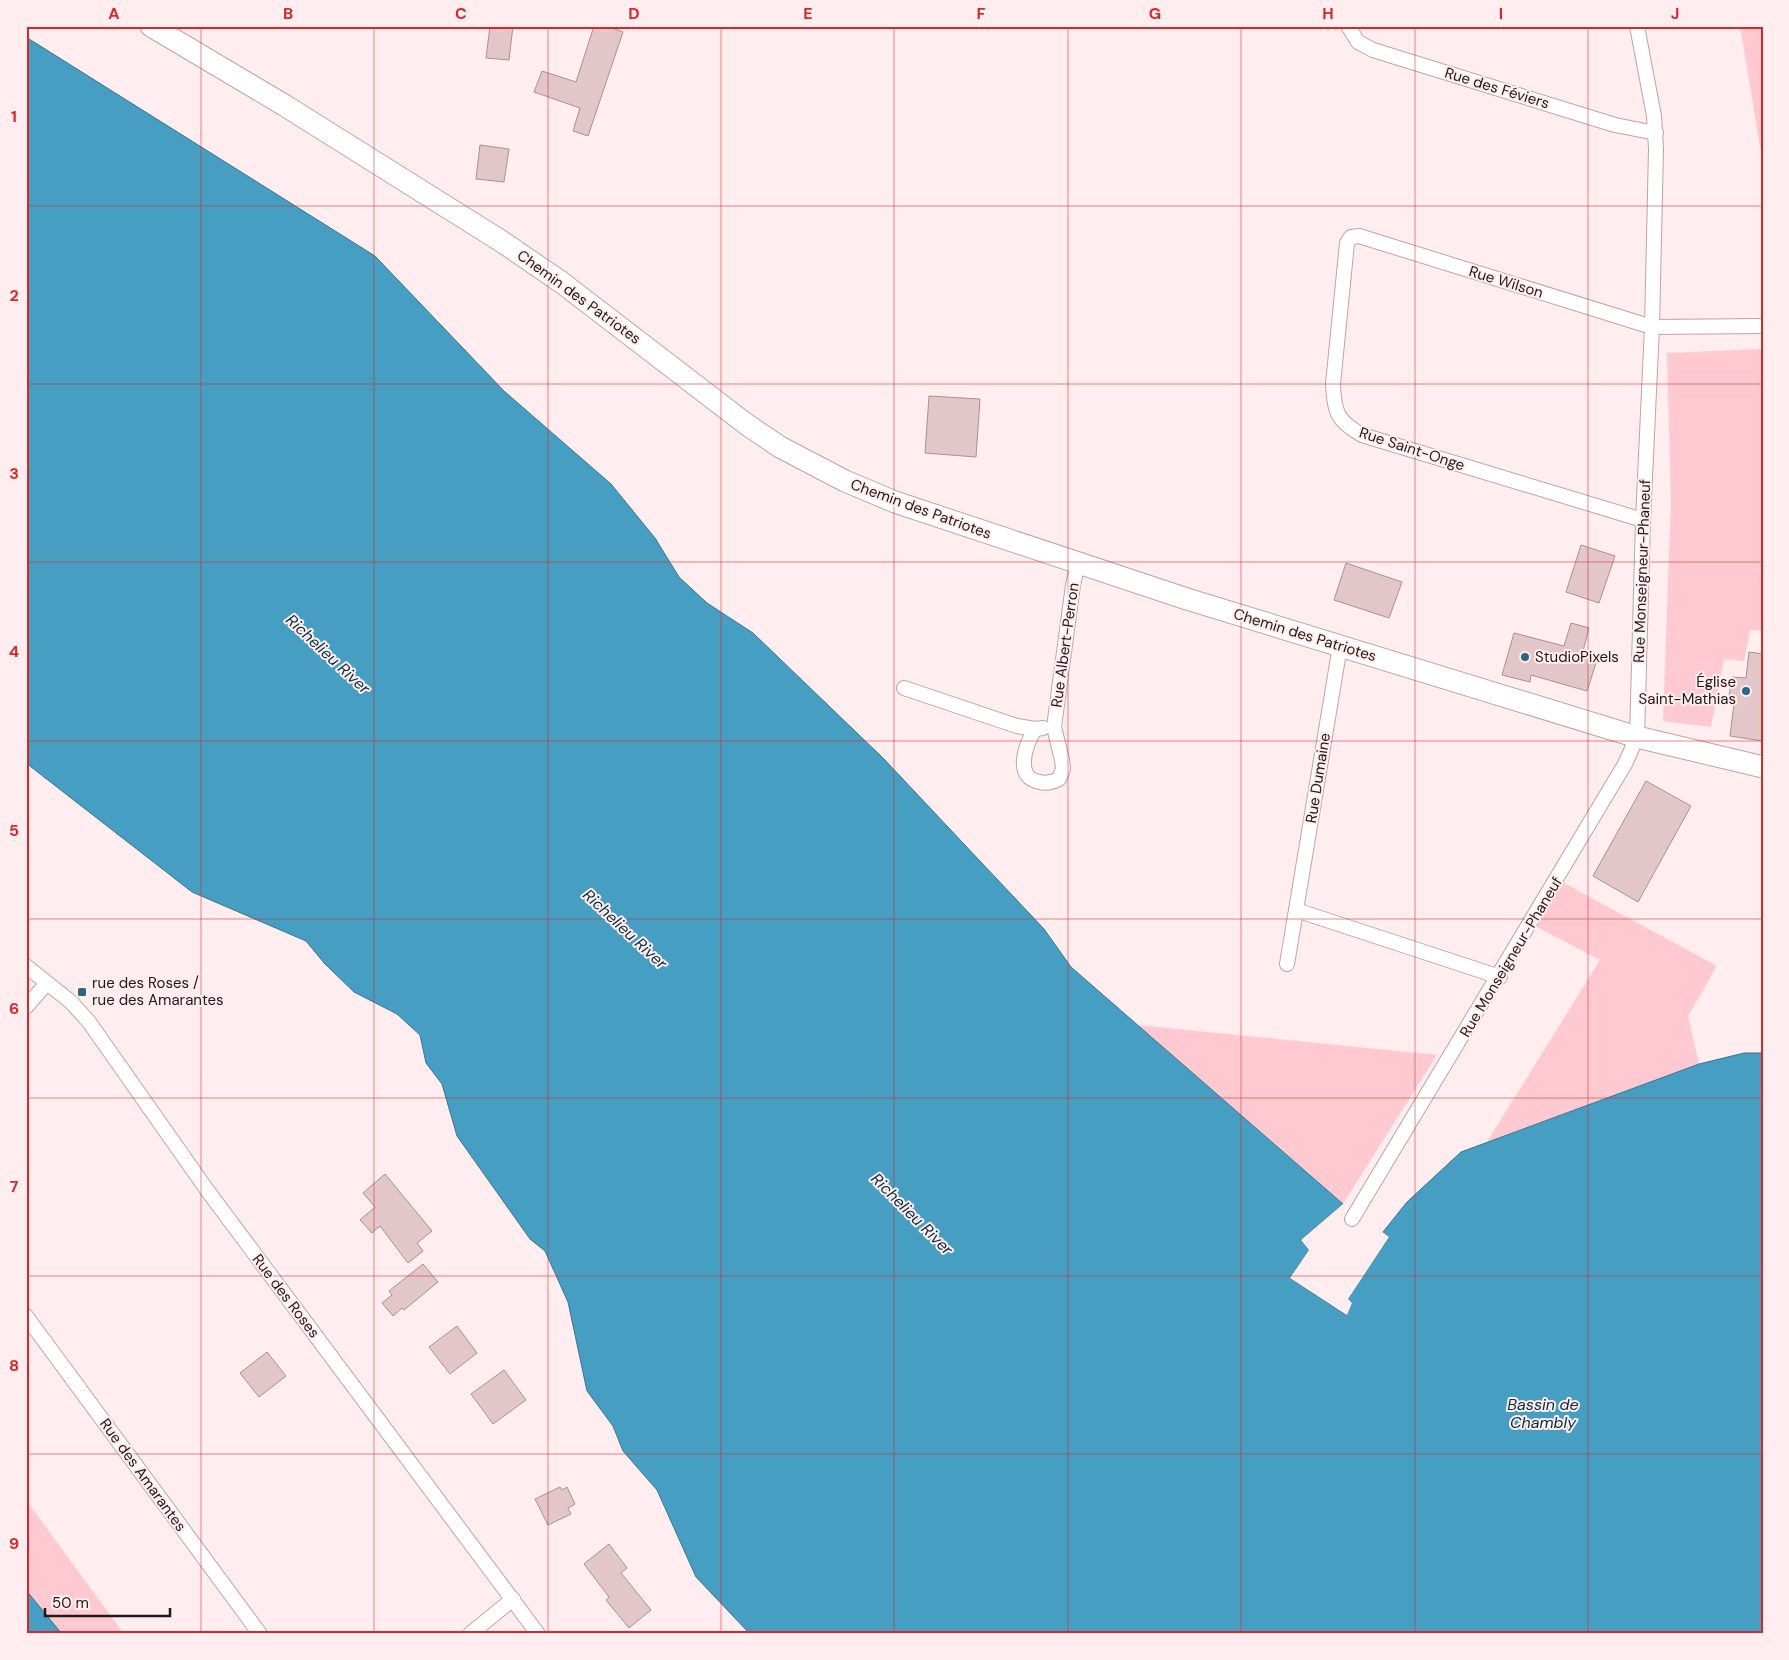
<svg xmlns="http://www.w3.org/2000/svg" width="1789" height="1660" viewBox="0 0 1789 1660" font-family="'DM Sans',sans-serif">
<rect width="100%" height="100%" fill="#ffedef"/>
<g fill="#fec9d0">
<polygon points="1740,26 1763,26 1763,165"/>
<polygon points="1763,349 1763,631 1750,630 1744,661 1724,659 1711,727 1663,721 1671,501 1667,353"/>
<polygon points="1562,882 1717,966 1688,1016 1699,1064 1487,1142 1600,960 1537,927"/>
<polygon points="1137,1025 1437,1055 1343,1204"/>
<polygon points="26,1500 124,1634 62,1634 26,1590"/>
</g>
<g fill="#469ec3" stroke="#3b7690">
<polygon points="26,37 375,256 504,391 611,484 655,538 679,577 707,603 753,633 883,758 1044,929 1071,967 1343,1204 1301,1240 1309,1250 1290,1278 1346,1315 1352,1303 1347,1299 1389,1237 1383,1232 1407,1202 1461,1152 1699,1064 1744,1053 1763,1053 1763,1634 750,1634 696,1577 657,1490 623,1451 613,1426 587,1391 568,1302 545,1251 530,1239 457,1136 442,1084 426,1063 420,1035 397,1014 354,992 325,964 306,941 192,892 26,763"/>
<polygon points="26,1590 62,1634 26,1634"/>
</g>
<polygon fill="#ffedef" points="1343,1204 1345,1206 1304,1240 1311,1251 1293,1278 1346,1311 1349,1304 1345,1298 1386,1238 1381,1231 1389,1237 1348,1299 1352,1303 1347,1315 1290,1278 1309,1250 1301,1240"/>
<g fill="#e3c6ca" stroke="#ab9093">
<polygon points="490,26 513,26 509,60 486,58"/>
<polygon points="594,26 606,26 623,32 588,136 573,131 580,108 534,92 542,71 576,82"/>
<polygon points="480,145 509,149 504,182 476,179"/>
<polygon points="929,396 980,399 976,457 925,453"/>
<polygon points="1581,545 1615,556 1599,603 1566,592"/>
<polygon points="1346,563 1402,582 1389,618 1334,600"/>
<polygon points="1571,623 1589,628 1582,655 1597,660 1587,691 1531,675 1530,682 1502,675 1514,633 1564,646"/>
<polygon points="1749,652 1763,654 1763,741 1730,736 1734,704 1728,703 1732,677 1746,678"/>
<polygon points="1646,781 1691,806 1638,902 1593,876"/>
<polygon points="385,1174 432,1231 417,1243 423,1251 408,1263 380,1226 372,1233 360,1220 375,1207 363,1193"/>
<polygon points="423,1264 438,1282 404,1310 402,1308 393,1316 382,1303 392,1295 389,1291"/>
<polygon points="457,1326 477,1353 450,1374 429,1347"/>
<polygon points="267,1352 286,1376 259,1397 240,1373"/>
<polygon points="504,1370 526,1400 493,1424 471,1394"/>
<polygon points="560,1487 562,1490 567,1487 575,1504 568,1508 571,1514 548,1525 535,1499"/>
<polygon points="609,1544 627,1568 621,1573 651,1610 629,1628 606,1600 609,1597 584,1564"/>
</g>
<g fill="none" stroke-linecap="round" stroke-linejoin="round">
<g stroke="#bfa3a6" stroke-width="16">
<g id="minor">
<polyline points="1348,26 1358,42 1373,50 1615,125 1656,133"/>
<path d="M1643 520 1362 435C1337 421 1334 412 1333 384L1347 243 1351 237 1359 236 1652 327 1763 326"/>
<polyline points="904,688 1017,726 1035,729 1043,728"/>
<path d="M1035 729C1026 744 1013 778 1040 782 1047 784 1053 782 1059 779L1063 769 1062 760 1054 727 1073 585 1078 563"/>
<polyline points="1296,910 1500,977"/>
<polyline points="1287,964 1340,646"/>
<polyline points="26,966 71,1002 89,1022 207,1190 538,1634"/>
<polyline points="26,1007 47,983"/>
<polyline points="1352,1219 1625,764 1637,737 1643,520 1652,327 1656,149 1654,116 1637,26"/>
<polyline points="26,1316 260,1634"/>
<polyline points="470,1634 513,1599"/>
</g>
</g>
<g stroke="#bfa3a6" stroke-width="23">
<polyline id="primary" points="151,26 284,105 501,241 561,282 746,424 780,447 845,481 895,502 1187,599 1637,737 1763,767"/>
</g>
<use href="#minor" stroke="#fff" stroke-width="14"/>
<use href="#primary" stroke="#fff" stroke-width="21"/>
</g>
<path fill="none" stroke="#d62828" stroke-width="1" stroke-opacity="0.55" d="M201 26V1634M374 26V1634M548 26V1634M721 26V1634M894 26V1634M1068 26V1634M1241 26V1634M1415 26V1634M1588 26V1634M26 206H1763M26 384H1763M26 562H1763M26 741H1763M26 919H1763M26 1098H1763M26 1276H1763M26 1454H1763"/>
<g fill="#2c667f" stroke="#ffedef" stroke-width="2">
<circle cx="1525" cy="657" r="5"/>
<circle cx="1746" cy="691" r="5"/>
<rect x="77" y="987" width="10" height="10" rx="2.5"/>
</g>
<g text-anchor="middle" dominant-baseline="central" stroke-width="4" stroke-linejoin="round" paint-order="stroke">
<g font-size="15" fill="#221819" stroke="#ffedef">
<text transform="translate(1497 88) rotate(17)">Rue des Féviers</text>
<text transform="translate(1506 282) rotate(17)">Rue Wilson</text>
<text transform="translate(579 297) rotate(36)">Chemin des Patriotes</text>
<text transform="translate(1412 449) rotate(18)">Rue Saint-Onge</text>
<text transform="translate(921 509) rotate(20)">Chemin des Patriotes</text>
<text transform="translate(1642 571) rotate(-88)">Rue Monseigneur-Phaneuf</text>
<text transform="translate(1305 635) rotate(17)">Chemin des Patriotes</text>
<text transform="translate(1065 645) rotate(-82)">Rue Albert-Perron</text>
<text transform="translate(1318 778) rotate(-81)">Rue Dumaine</text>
<text transform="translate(1511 957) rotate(-59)">Rue Monseigneur-Phaneuf</text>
<text transform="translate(286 1296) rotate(53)">Rue des Roses</text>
<text transform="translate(143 1475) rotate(54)">Rue des Amarantes</text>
</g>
<g font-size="15" fill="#221819" stroke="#ffedef" text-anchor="start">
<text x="1535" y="657">StudioPixels</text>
<text x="1736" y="682" text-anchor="end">Église<tspan x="1736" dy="17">Saint-Mathias</tspan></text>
<text x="92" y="983">rue des Roses /<tspan x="92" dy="17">rue des Amarantes</tspan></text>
</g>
<g font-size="16" font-style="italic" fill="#042e3e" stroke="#ffedef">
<text transform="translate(328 654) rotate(43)">Richelieu River</text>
<text transform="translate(625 929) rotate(43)">Richelieu River</text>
<text transform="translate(912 1214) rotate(45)">Richelieu River</text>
<text x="1543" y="1404">Bassin de<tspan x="1543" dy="18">Chambly</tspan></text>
</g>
</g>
<rect width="1789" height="1660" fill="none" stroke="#ffedef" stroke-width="55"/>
<path d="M45 1608v8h125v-8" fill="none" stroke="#221819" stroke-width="2.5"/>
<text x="52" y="1608" font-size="15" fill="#221819" stroke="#ffedef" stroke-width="4" paint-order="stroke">50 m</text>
<rect x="28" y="28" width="1734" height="1604" fill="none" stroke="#d62828" stroke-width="2"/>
<g font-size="16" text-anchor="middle" font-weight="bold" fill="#d62828">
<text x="114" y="19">A</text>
<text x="288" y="19">B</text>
<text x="461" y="19">C</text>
<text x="634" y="19">D</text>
<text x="808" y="19">E</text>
<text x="981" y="19">F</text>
<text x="1155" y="19">G</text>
<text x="1328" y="19">H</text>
<text x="1501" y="19">I</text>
<text x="1675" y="19">J</text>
<text x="14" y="122">1</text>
<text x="14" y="301">2</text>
<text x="14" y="479">3</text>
<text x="14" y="657">4</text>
<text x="14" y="836">5</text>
<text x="14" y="1014">6</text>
<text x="14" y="1192">7</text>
<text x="14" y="1371">8</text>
<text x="14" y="1549">9</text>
</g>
</svg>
